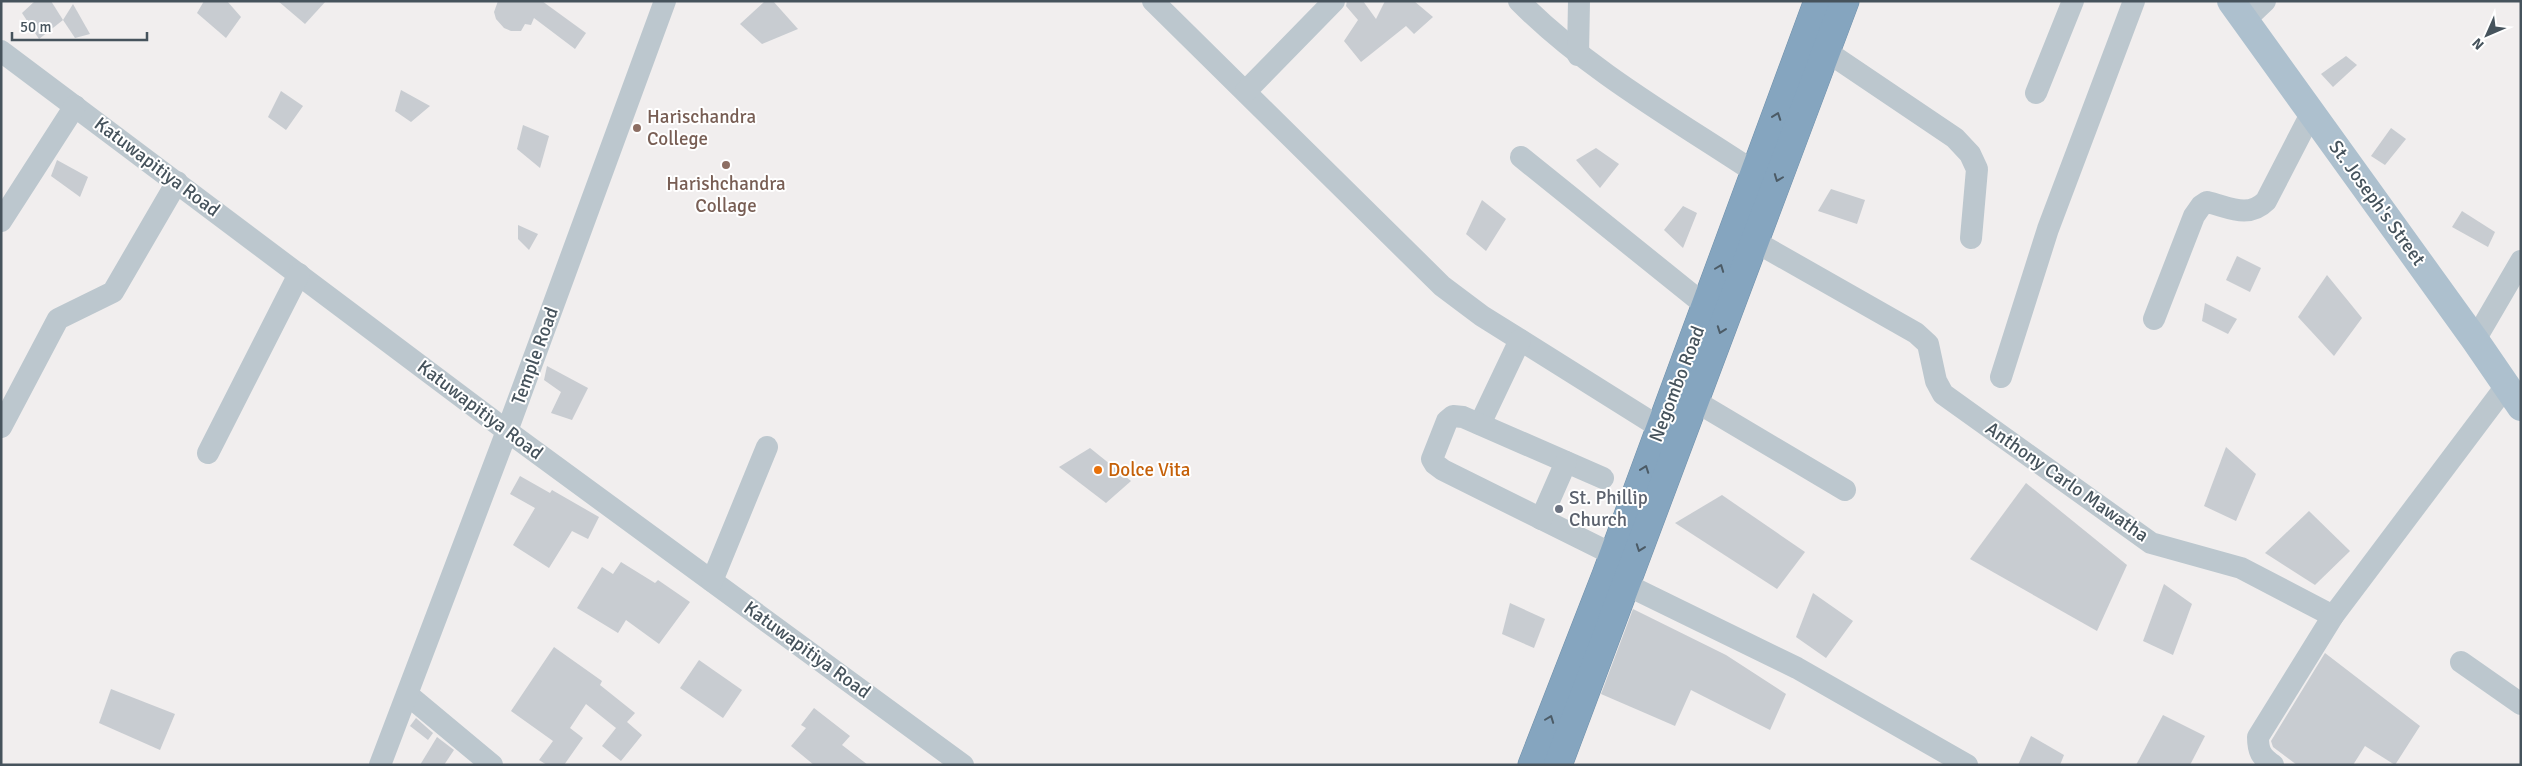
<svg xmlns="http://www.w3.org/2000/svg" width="2522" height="766" viewBox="0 0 2522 766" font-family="Signika,sans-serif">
<rect width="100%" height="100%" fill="#f1eeee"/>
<g fill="#c8ccd1">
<polygon points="35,1 51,1 63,20 39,39 22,13"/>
<polygon points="204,1 227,1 241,17 226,38 197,13"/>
<polygon points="278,1 326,1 305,24"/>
<polygon points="498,1 542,1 586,33 575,49 534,18 531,25 525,24 521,31 511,31 504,28 496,19 494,12"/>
<polygon points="765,1 773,1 798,29 762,44 740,24"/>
<polygon points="1347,1 1363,1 1376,19 1385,1 1414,1 1433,17 1414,34 1406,26 1361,62 1344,41 1358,20 1346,6"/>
<polygon points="73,4 90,34 75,38 63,20"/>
<polygon points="2346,56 2357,65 2333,87 2321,74"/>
<polygon points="401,90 430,106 411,122 395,111"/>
<polygon points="281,91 303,106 286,130 268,117"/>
<polygon points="523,125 549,136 540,168 517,149"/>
<polygon points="2391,128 2406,139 2385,165 2371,156"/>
<polygon points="1596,148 1619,164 1600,188 1576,160"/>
<polygon points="57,160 88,177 80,197 51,176"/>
<polygon points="1831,189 1865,200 1857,224 1818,211"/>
<polygon points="1482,200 1506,219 1486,251 1466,234"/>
<polygon points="1683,206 1697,213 1683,248 1664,230"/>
<polygon points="2462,211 2495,232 2488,247 2452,227"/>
<polygon points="518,225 538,234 529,250 518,239"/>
<polygon points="2237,256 2261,268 2250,292 2226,280"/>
<polygon points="2327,275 2362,318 2334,356 2298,317"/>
<polygon points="2205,303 2237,319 2228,334 2202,321"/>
<polygon points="547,366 588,388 572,420 551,413 561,392 544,380"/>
<polygon points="2226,447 2256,474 2236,521 2204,506"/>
<polygon points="1090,448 1131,481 1106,503 1059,467"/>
<polygon points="520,476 550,493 552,490 599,517 588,539 572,531 549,568 513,545 535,508 510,494"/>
<polygon points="2026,483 2127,565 2097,631 1970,559"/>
<polygon points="1722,495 1805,552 1777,589 1675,523"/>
<polygon points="2309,511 2350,551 2315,585 2265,553"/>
<polygon points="621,562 655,583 658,580 690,602 659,644 626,620 618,633 577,608 602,567 613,574"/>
<polygon points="2164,584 2192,604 2173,655 2143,641"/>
<polygon points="1813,593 1853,621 1826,658 1796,637"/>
<polygon points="1510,603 1545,619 1534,648 1502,634"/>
<polygon points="1633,609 1726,655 1786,694 1770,730 1691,690 1675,726 1601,694"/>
<polygon points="554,647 602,681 600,685 635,713 627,722 642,735 621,761 602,746 616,728 586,704 570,728 583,738 564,765 547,765 539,760 553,741 511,711"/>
<polygon points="2325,653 2420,726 2395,765 2365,746 2353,765 2297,765 2273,747 2271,741"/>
<polygon points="699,660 742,690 723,718 680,688"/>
<polygon points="111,689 175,714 160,750 99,723"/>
<polygon points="814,708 850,736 842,745 868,765 814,765 791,746 806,728 801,725"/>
<polygon points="2163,715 2205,736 2190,765 2136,765"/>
<polygon points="416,718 433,733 428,740 410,726"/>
<polygon points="2031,736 2064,755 2060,765 2018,765"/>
<polygon points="437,737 454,750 444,765 420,765"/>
</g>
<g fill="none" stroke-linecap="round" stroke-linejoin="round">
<g stroke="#7090aa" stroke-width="29">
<g id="highway">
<polyline points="1532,765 1606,575 1818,1"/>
<polyline points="1558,765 1845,1"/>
</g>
</g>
<g stroke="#bcc7ce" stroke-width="22">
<polyline points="1153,1 1442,286 1482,316 1675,437"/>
<path d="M1519 1C1586 69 1676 120 1756 173"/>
<polyline points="2245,20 2265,1"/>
<polyline points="1,51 507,431 963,765"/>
<polyline points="1826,51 1955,138 1970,154 1977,169 1971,238"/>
<polyline points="1578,55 1579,1"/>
<polyline points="1246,91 1334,1"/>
<polyline points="2036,93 2073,1"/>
<polyline points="1521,157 1706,306"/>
<polyline points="1,221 75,106"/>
<polyline points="1754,241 1916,333 1928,344 1936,381 1943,394 2151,543 2241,568 2333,616"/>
<path d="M2154 319 2194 216 2201 206 2207 202C2229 207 2248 219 2266 201L2312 112"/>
<polyline points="2475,340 2521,261"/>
<polyline points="2001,377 2048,229 2134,1"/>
<polyline points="1695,401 1845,490"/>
<polyline points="1480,424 1520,340"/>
<polyline points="1,427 58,319 113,292 177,182"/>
<polyline points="208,453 299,274"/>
<polyline points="1603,478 1463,417 1453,416 1447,421 1432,459 1435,464 1443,470 1614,555"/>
<polyline points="1541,519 1566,462"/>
<polyline points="712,581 767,447"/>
<polyline points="1627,585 1797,668 1967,765"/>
<polyline points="2461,662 2521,704"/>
<polyline points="408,695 492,765"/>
<polyline points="380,765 507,431 665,1"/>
<path d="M2273 765C2261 757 2258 751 2258 737L2333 616 2506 386"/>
</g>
<polyline stroke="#adc0ce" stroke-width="28" points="2231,1 2475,340 2521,407"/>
<use href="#highway" stroke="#85a5bf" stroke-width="28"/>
</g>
<defs><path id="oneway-chevron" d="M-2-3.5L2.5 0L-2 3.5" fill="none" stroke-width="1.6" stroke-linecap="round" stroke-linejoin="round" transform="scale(1.25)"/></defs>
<g stroke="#4c5b66">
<use href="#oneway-chevron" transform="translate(1777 116) rotate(-70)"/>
<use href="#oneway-chevron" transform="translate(1778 178) rotate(111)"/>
<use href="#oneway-chevron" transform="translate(1720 268) rotate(-69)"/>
<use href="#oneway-chevron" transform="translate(1721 330) rotate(110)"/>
<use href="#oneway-chevron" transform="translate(1645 469) rotate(-70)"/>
<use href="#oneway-chevron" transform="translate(1640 548) rotate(110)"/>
<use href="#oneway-chevron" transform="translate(1550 719) rotate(-69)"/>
</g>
<g fill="#8d6e63" stroke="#fff" stroke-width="2">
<circle cx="637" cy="128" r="5"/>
<circle cx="726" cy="165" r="5"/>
</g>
<circle fill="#e8710a" stroke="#fff" stroke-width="2" cx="1098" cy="470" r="5"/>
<circle fill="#6b7280" stroke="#fff" stroke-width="2" cx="1559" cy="509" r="5"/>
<g text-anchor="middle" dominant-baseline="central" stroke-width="4" stroke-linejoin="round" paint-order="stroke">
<g font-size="19" fill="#785e54" stroke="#fff" text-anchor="start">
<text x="647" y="117">Harischandra<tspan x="647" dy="22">College</tspan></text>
<text x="726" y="184" text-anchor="middle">Harishchandra<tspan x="726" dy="22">Collage</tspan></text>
</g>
<g font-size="19" fill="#46535c" stroke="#fff">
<text transform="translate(157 167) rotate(37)">Katuwapitiya Road</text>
<text transform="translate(2377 203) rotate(54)">St. Joseph's Street</text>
<text transform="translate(535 356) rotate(-70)">Temple Road</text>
<text transform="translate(1677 384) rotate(-69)">Negombo Road</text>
<text transform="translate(480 410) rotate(37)">Katuwapitiya Road</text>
<text transform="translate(2067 482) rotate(35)">Anthony Carlo Mawatha</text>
<text transform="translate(807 650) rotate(36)">Katuwapitiya Road</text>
</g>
<g font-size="19" fill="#c56008" stroke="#fff" text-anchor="start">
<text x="1108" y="470">Dolce Vita</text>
</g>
<g font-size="19" fill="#5b616d" stroke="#fff" text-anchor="start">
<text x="1569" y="498">St. Phillip<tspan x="1569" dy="22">Church</tspan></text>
</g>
</g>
<rect width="2522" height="766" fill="none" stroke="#46535c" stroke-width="5"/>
<g transform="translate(2487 35) rotate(225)" stroke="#ffffff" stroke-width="4" paint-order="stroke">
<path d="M0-4L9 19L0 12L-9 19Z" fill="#46535c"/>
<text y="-8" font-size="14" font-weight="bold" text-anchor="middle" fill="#46535c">N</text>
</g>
<path d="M12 32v8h135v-8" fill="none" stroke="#46535c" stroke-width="2.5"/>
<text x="20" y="32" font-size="15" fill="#46535c" stroke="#ffffff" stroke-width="4" paint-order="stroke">50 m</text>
</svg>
